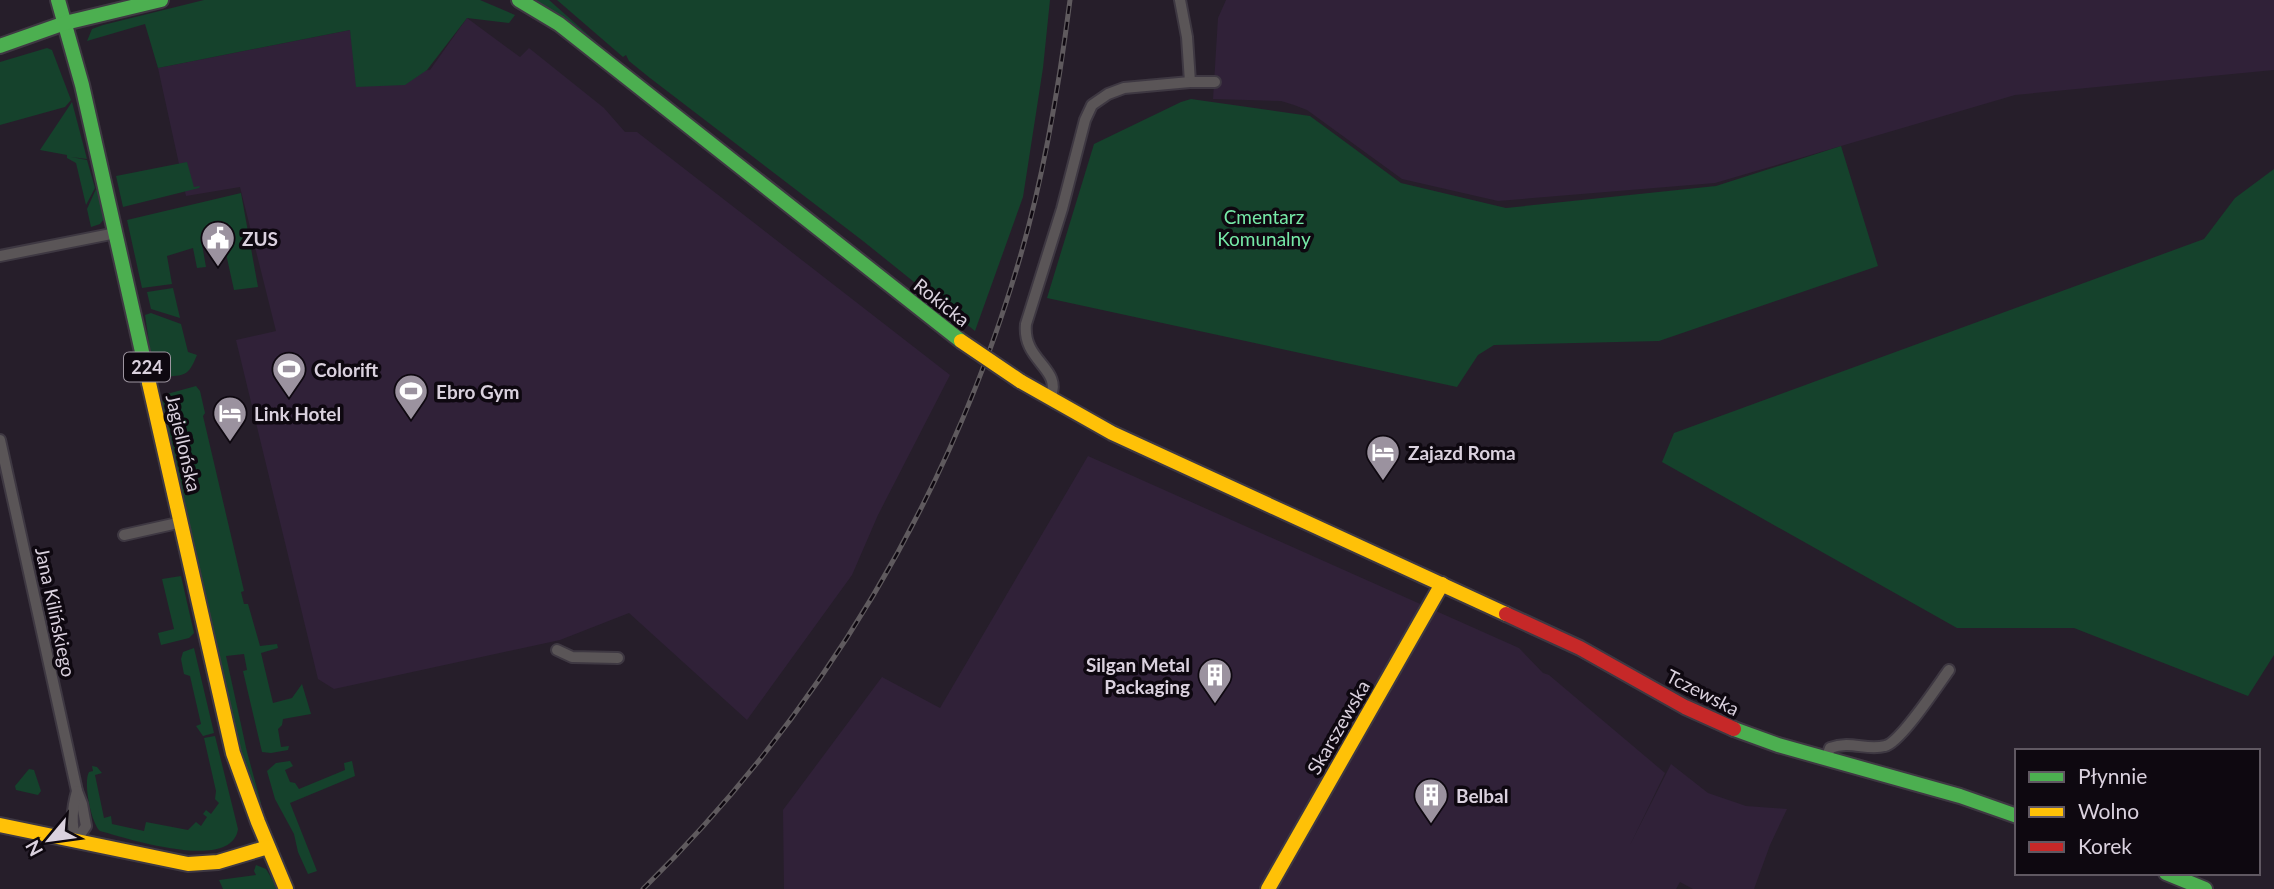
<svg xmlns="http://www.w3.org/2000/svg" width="2274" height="889" viewBox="0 0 2274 889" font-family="Lato,sans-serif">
<rect width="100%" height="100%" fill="#261e2a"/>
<g fill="#302138">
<polygon points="1226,0 2274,0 2274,70 2015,95 1715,183 1498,201 1402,179 1307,110 1294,105 1281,101 1213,99 1218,18"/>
<polygon points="467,18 520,57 529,48 604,108 625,132 637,132 950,375 878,515 852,575 747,720 629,613 560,640 334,689 318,679 236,340 276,331 240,187 186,196 158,68 350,30 358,75 430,70"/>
<polygon points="1088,456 1519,648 1543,673 1549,675 1665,773 1630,845 1671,764 1708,793 1746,806 1787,809 1770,845 1754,889 1693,889 1680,882 1676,889 784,889 783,810 882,677 940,708"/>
</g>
<g fill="#15422c">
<polygon points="204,0 480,0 515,15 509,23 467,18 427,70 405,85 356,87 350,30 158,68 145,24 87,41 92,29 103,25"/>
<polygon points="530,0 549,0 603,48"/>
<polygon points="557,0 1050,0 1043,68 1023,197 975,331 863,241 650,78 629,61 626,55 623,57"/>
<polygon points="47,48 52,50 71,100 65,107 0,125 0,62"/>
<polygon points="1191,99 1310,116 1401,183 1506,208 1716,186 1841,146 1878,266 1659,341 1494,345 1478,355 1457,387 1047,298 1094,144 1181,102"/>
<polygon points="72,102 87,159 71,157 87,160 95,188 86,205 76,163 67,158 67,155 40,150"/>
<polygon points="187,162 194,187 200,186 199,188 123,207 116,176"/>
<polygon points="2274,169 2274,655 2248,696 2074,628 1957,628 1662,462 1674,433 2204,239 2235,198"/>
<polygon points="96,189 102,202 104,219 100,224 91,227 87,209"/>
<polygon points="241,193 258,287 234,290 223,240 202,244 206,267 197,268 193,248 167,256 172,284 142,288 127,220"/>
<polygon points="173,288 180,318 151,309 147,292"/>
<path d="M151 313 181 324 188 352 197 355C188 377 185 375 163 377L153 369 145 315Z"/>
<polygon points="196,386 200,391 205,413 203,416 244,591 241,592 244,604 248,604 260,646 277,644 278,648 261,653 273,703 292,698 302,684 311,714 283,719 282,725 278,729 281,747 289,746 288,750 271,753 262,752 243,671 247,670 244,654 226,656 247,752 261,803 258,804 240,755 162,402 167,394"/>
<polygon points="181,576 194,633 189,638 161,645 158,633 174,629 162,579"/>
<polygon points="194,648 214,733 203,736 196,726 201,724 190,676 184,674 181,659 183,652"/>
<path d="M215 736 238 829C232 873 126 838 100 831 91 823 83 782 89 772L93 771 92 766 97 767 102 773 95 775 104 818 111 816 112 824 144 831 146 822 188 830 196 822 201 826 207 817 203 814 206 810 211 814 219 803 215 799 216 791 204 738Z"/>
<polygon points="290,761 293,766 285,770 290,782 295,783 299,789 345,770 344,763 352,761 355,776 290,803 317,871 308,874 298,852 294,834 275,799 267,771 276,763"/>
<polygon points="29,769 34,770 41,791 38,795 16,790 15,786"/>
<polygon points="256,865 266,869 278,889 223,889 219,880 256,875 254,871"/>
</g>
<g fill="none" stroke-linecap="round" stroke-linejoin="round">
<g stroke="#3e3842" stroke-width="14">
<g id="street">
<polyline points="1180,0 1187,37 1190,82"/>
<polyline points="0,256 116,233"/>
<path d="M1050 399C1064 368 1022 362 1026 324L1062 209 1085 120 1092 105 1108 94 1124 88 1190 82H1215"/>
<polyline points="0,440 77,791 82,804 86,826 76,841"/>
<polyline points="124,535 182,522"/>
<polyline points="557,650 572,657 618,658"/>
<path d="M1826 759 1830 748C1851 740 1866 751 1885 746 1900 743 1938 685 1949 670"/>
<path d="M76 841C71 823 72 809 77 791"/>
</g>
</g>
<g stroke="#3e3842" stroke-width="18">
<g id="fast">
<polyline points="58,0 82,85 149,383"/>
<polyline points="519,0 559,24 961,341"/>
<polyline points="0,46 65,23 161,0"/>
<polyline points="1734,729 1778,745 1960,796 2017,816"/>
<polyline points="2166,873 2205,889"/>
</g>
</g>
<g stroke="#3e3842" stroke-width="18">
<g id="slow">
<polyline points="1020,381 1112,433 1506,614"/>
<polyline points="149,383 233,753 258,822 286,889"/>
<polyline points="0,825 188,864 218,862 268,847"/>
<polyline points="1268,889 1442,584"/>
</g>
</g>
<g stroke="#3e3842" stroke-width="18">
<polyline id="jam" points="1506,614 1580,648 1685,707 1734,729"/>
</g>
<use href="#street" stroke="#5a5557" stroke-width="10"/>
<use href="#fast" stroke="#4caf50" stroke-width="14"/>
<use href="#slow" stroke="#ffc107" stroke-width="14"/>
<use href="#jam" stroke="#c62828" stroke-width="14"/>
<g stroke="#5f5a5e" stroke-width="5">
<path id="rail" d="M643 889C821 714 952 494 1021 254 1045 171 1059 86 1070 0"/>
</g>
<use href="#rail" stroke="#0e0810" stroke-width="2.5" stroke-dasharray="8" stroke-linecap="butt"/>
<g stroke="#3e3842" stroke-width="18" stroke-linecap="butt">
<polyline id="slow-bridge" points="961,341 1020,381"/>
</g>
<use href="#slow-bridge" stroke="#ffc107" stroke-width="14"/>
</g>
<defs>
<g id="civic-pin" transform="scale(1.75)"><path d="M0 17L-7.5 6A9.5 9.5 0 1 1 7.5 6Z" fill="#9b929f" stroke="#0e0810"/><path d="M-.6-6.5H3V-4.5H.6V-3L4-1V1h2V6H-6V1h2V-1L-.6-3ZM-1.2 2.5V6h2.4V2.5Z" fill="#fff"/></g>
<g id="stadium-pin" transform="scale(1.75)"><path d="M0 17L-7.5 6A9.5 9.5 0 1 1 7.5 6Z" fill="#9b929f" stroke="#0e0810"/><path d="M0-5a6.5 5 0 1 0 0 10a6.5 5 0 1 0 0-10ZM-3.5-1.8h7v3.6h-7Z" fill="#fff"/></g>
<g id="hotel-pin" transform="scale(1.75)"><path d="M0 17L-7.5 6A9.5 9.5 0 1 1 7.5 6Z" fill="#9b929f" stroke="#0e0810"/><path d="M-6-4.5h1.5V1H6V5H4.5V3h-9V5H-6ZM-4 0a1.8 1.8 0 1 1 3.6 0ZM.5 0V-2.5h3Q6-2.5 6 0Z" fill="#fff"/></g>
<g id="building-pin" transform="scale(1.75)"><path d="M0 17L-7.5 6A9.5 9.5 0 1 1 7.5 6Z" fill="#9b929f" stroke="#0e0810"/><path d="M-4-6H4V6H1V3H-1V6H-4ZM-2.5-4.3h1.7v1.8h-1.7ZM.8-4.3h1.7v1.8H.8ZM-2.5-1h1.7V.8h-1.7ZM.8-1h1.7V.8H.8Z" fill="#fff"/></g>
</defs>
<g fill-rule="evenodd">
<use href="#civic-pin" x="218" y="238"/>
<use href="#stadium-pin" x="289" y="369"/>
<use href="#stadium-pin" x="411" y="391"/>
<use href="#hotel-pin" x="230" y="413"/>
<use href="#hotel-pin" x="1383" y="452"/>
<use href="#building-pin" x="1215" y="675"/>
<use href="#building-pin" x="1431" y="795"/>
</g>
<g text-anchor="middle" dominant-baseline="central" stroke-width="7" stroke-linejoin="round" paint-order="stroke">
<rect fill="#0e0810" stroke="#9d95a0" stroke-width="2" x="124" y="352.5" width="46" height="29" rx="5"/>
<g font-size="18" font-weight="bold" fill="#dad1de">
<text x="147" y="367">224</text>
</g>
<g font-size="19" fill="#76e9a7" stroke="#0e0810">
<text x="1264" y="216">Cmentarz<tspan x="1264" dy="22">Komunalny</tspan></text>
</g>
<g font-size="19" font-weight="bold" fill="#dad1de" stroke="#0e0810" text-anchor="start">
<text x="242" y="238">ZUS</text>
<text x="314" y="369">Colorift</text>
<text x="436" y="391">Ebro Gym</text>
<text x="254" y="413">Link Hotel</text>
<text x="1408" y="452">Zajazd Roma</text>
<text x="1190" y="664" text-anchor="end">Silgan Metal<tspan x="1190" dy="22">Packaging</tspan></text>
<text x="1456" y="795">Belbal</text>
</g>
<g font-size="19" fill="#dad1de" stroke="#0e0810">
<text transform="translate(942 302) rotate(38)">Rokicka</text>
<text transform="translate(184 443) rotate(77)">Jagiellońska</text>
<text transform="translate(56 612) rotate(78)">Jana Kilińskiego</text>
<text transform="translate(1703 692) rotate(27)">Tczewska</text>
<text transform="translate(1338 727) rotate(-60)">Skarszewska</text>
</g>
</g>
<rect x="2015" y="749" width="245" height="126" fill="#0e0810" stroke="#605862" stroke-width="2"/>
<rect x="2029" y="772" width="35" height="10" fill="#4caf50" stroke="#605862" stroke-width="2"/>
<text x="2078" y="784" font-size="21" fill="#dad1de">Płynnie</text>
<rect x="2029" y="807" width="35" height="10" fill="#ffc107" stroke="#605862" stroke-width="2"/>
<text x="2078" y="819" font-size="21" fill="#dad1de">Wolno</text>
<rect x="2029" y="842" width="35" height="10" fill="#c62828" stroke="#605862" stroke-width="2"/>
<text x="2078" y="854" font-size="21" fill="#dad1de">Korek</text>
<g transform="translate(49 840) rotate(241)" stroke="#0e0810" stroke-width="5" paint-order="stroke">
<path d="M0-5L12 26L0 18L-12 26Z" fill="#dad1de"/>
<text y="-10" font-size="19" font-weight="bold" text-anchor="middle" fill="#dad1de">N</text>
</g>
</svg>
